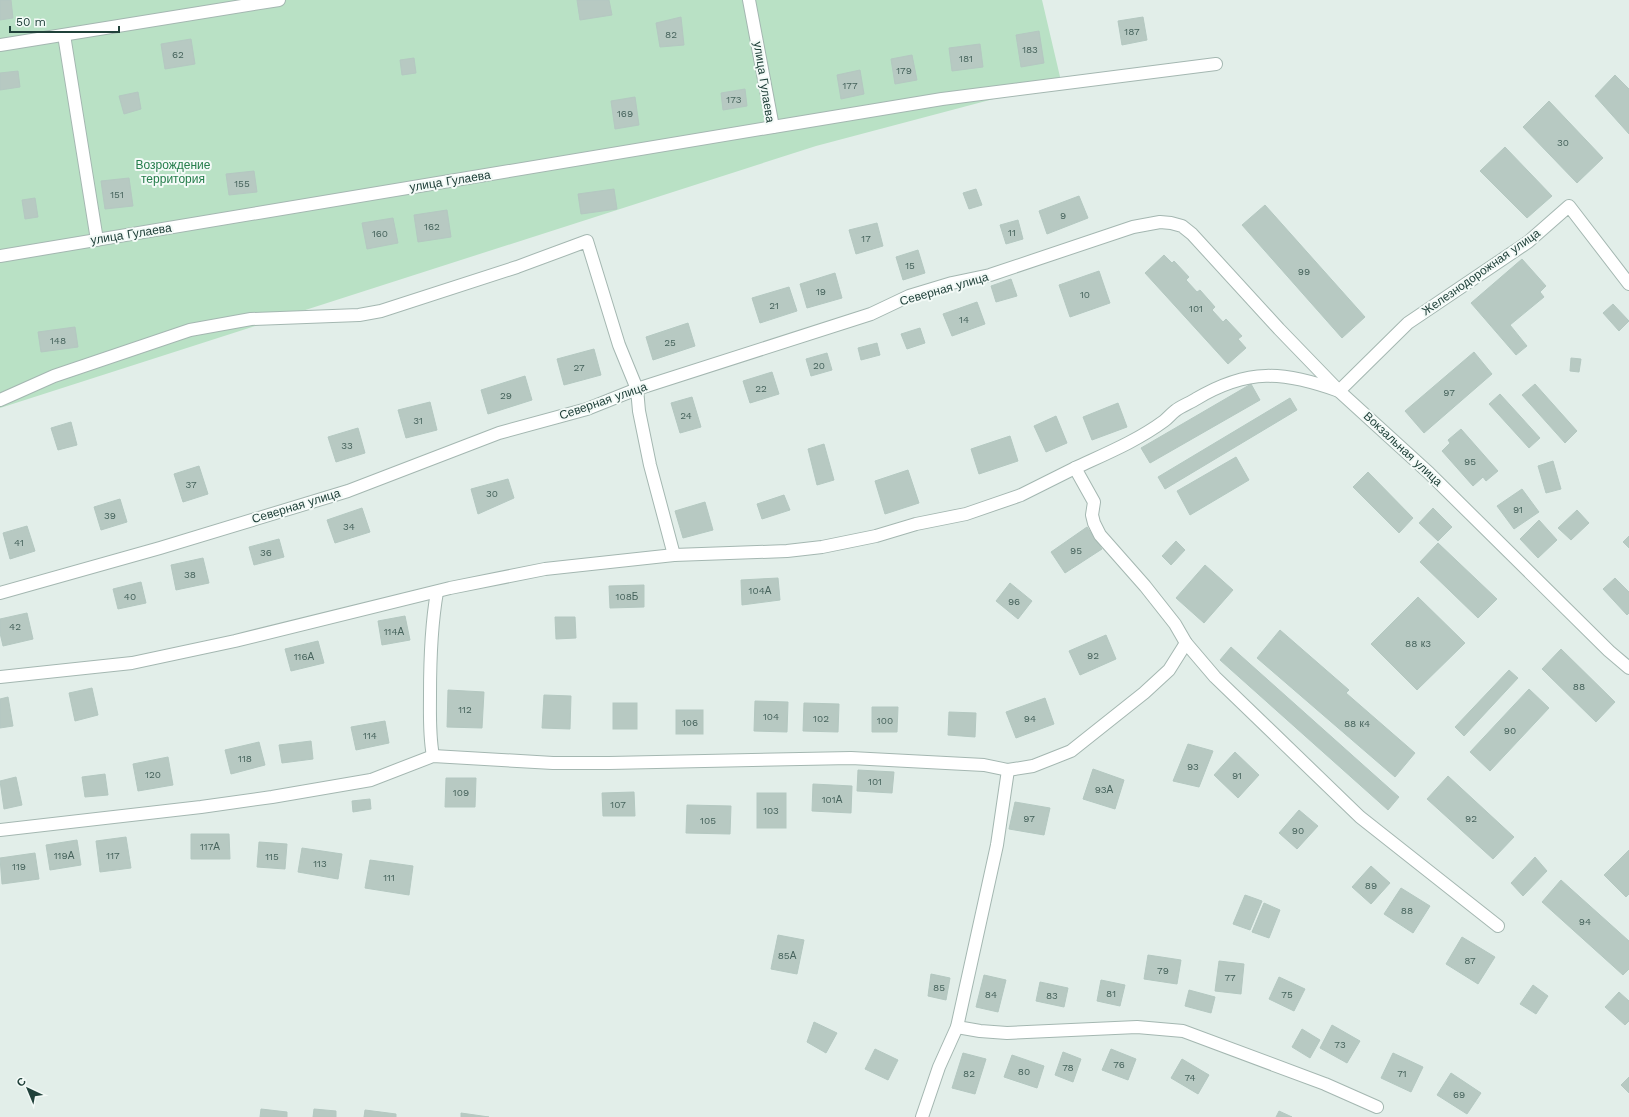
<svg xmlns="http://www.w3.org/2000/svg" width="1629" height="1117" viewBox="0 0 1629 1117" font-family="'Work Sans',sans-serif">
<rect width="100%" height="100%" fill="#e2eee9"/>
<polygon fill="#b9e1c5" points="0,0 1042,0 1061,81 816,146 0,408"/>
<g fill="#b7c9c2" stroke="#b4c8c1">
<polygon points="0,0 11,0 13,18 0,20"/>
<polygon points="577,0 609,0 612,15 580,20"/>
<polygon points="681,17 684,45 660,47 656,23"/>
<polygon points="1143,17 1147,40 1122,45 1118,21"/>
<polygon points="1039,31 1044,63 1021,67 1016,35"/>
<polygon points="191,39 195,64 165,69 161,44"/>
<polygon points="980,44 983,67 952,71 949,48"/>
<polygon points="912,55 917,80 895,84 891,59"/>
<polygon points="414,58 416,73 402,75 400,60"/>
<polygon points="860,70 864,94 841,99 837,75"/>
<polygon points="18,71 20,87 0,90 0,73"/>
<polygon points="1615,75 1629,89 1629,134 1595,96"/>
<polygon points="745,89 747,106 723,110 721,93"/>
<polygon points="138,92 141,109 124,114 119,96"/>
<polygon points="635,97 639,125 615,129 611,101"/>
<polygon points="1549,101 1603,158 1577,183 1523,127"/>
<polygon points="1505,147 1552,196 1527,218 1480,171"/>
<polygon points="254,171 257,192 229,195 226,174"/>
<polygon points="129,178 133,206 105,209 101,181"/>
<polygon points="614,189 617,209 581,214 578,194"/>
<polygon points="976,189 982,205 969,209 963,193"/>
<polygon points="1079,196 1088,218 1047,234 1039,211"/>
<polygon points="35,198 38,217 25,219 22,200"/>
<polygon points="1265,205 1365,317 1342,338 1242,225"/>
<polygon points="447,210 451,237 418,242 414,215"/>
<polygon points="393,218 398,243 367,249 362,223"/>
<polygon points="1018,220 1023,239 1006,244 1000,225"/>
<polygon points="877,223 883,246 856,254 849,230"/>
<polygon points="918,250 925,273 903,280 896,257"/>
<polygon points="1164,255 1172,263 1174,261 1189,277 1186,280 1197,292 1200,290 1215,307 1212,310 1223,322 1226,319 1242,336 1238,339 1246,348 1228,364 1145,273"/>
<polygon points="1522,259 1546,286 1540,292 1544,297 1510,325 1527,346 1516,355 1471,303"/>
<polygon points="1099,271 1110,303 1070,317 1059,285"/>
<polygon points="835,273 842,298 807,308 800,284"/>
<polygon points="1011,279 1017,296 996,302 991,286"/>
<polygon points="789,287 797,311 760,323 752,298"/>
<polygon points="977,302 985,324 952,336 943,314"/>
<polygon points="1613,304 1629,321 1619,331 1603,313"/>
<polygon points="688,323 695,346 653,360 646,337"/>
<polygon points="75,327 78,347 41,352 38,332"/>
<polygon points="920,328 925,343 907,349 901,334"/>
<polygon points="877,343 880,355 861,360 858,348"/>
<polygon points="594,349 601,375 564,385 557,359"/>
<polygon points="1474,352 1492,374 1424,433 1405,411"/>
<polygon points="827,353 832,370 811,376 806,359"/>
<polygon points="1571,358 1581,359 1579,372 1570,371"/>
<polygon points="772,372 779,394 750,403 743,381"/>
<polygon points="525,376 532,400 488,414 481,390"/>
<polygon points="1251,384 1260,400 1150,463 1141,448"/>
<polygon points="1535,384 1577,431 1565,443 1522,395"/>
<polygon points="1500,394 1540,438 1529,448 1489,404"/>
<polygon points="692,397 701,427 680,433 671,403"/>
<polygon points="1290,398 1297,410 1165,489 1158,477"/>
<polygon points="430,402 437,430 406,438 398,410"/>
<polygon points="1118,403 1127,427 1092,440 1083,417"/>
<polygon points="1056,416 1067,443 1046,452 1034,426"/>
<polygon points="71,422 77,445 58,450 51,428"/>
<polygon points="358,428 365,453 336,462 328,437"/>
<polygon points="1461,429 1498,471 1486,481 1483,477 1473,486 1442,451 1450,443 1448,440"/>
<polygon points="1010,436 1018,461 979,474 971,449"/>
<polygon points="824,444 834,480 817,485 808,449"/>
<polygon points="1236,457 1249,480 1190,515 1177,491"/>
<polygon points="1553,461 1561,489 1546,493 1538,466"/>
<polygon points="199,466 208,494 183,502 174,474"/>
<polygon points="908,470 919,503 885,514 875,481"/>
<polygon points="1368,472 1413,518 1399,533 1353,487"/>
<polygon points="508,479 514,498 478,514 471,489"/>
<polygon points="1522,489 1539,512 1514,529 1497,506"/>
<polygon points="784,495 790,510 762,519 757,504"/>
<polygon points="120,499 127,522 101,530 94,507"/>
<polygon points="705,502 713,530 683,538 675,511"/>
<polygon points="362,508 370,532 335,543 327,520"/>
<polygon points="1433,508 1452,527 1438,541 1419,523"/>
<polygon points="1577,510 1589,523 1571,540 1558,528"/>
<polygon points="1539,520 1557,540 1538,558 1520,539"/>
<polygon points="27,526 35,551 10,559 3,533"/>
<polygon points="1087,527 1102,549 1065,573 1051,552"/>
<polygon points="1629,536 1629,548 1623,542"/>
<polygon points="279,539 284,557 254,565 249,547"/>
<polygon points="1176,541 1185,550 1171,565 1162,556"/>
<polygon points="1438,543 1497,599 1478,618 1420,562"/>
<polygon points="203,558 209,583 176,590 171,565"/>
<polygon points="1205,565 1233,590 1204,623 1176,598"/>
<polygon points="778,578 780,600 742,605 741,580"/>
<polygon points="1615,578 1629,592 1629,613 1627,615 1603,589"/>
<polygon points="141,582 146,603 118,609 113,589"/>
<polygon points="1010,583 1032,601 1018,619 996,601"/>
<polygon points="644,585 644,607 610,608 609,586"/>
<polygon points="1418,597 1465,643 1417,690 1371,644"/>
<polygon points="27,613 33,639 3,646 0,633 0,619"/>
<polygon points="405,616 410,640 382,645 378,621"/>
<polygon points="555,617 575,617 576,638 556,639"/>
<polygon points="1280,630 1349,690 1346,693 1415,753 1395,777 1257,658"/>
<polygon points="1106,635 1116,659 1080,675 1069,651"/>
<polygon points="318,641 324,663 291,671 285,649"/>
<polygon points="1231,647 1399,797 1388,810 1220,660"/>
<polygon points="1561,649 1615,702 1596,722 1542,669"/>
<polygon points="1509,670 1518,678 1464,736 1455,727"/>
<polygon points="92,688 98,715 75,721 69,693"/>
<polygon points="1529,689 1549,708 1490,771 1470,752"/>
<polygon points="448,690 484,692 482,728 447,727"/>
<polygon points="544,695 571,696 570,729 542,728"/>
<polygon points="8,697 13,726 0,728 0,699"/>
<polygon points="1045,698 1054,724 1016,738 1006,712"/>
<polygon points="755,701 788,702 787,732 754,731"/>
<rect x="613" y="703" width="24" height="26"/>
<polygon points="804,703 839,704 838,732 803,731"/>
<polygon points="872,707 898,707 897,732 872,732"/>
<rect x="676" y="710" width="27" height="24"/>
<polygon points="949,712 976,713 975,737 948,735"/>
<polygon points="385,721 389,743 356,750 351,727"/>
<polygon points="311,741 313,759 282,763 279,745"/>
<polygon points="259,742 265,765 231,774 225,750"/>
<polygon points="1188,744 1213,751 1199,787 1173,781"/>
<polygon points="1235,752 1259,775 1238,798 1214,775"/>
<polygon points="168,757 173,785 138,791 133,764"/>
<polygon points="1093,769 1124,780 1115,809 1083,799"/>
<polygon points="858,770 894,772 892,793 857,791"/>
<polygon points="105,774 108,795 85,797 82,777"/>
<polygon points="1448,776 1514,837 1493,859 1427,799"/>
<polygon points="16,777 22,805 4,809 0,781"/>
<polygon points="446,778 476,778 475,807 445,807"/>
<polygon points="813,784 852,786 851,813 812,811"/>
<polygon points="634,792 635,816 603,816 602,793"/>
<rect x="757" y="793" width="29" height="35"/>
<polygon points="370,799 371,809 353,812 352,801"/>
<polygon points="1015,802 1050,808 1044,835 1009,829"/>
<polygon points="687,805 731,806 730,834 686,833"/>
<polygon points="1299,810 1318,826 1297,849 1279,833"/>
<polygon points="191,834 229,834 230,859 191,859"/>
<polygon points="126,837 131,868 100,872 96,841"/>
<polygon points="77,840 81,865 50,870 46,845"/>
<polygon points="259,842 287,844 285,869 257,867"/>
<polygon points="302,848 342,854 338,879 298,872"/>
<polygon points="1629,850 1629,894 1626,897 1604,875"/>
<polygon points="35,853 39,879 2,884 0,858"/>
<polygon points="1535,857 1547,871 1523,896 1511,883"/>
<polygon points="370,860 413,866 409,895 365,888"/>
<polygon points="1371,866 1390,883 1371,904 1352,887"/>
<polygon points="1561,880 1629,941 1629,969 1623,975 1542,902"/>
<polygon points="1401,888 1430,906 1413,933 1384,914"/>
<polygon points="1245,895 1262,901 1250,930 1233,924"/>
<polygon points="1264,903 1280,910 1269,938 1252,932"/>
<polygon points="778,935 804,940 797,974 771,969"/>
<polygon points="1462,937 1495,957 1478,984 1446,964"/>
<polygon points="1148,955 1181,960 1177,984 1144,979"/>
<polygon points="1219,961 1244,964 1241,994 1215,991"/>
<polygon points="931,974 950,978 946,1000 928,996"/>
<polygon points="984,975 1006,980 998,1012 976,1007"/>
<polygon points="1279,977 1305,989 1294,1011 1269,999"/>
<polygon points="1101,980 1125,985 1120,1006 1097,1001"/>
<polygon points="1040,982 1068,988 1064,1007 1036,1001"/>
<polygon points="1533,985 1548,996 1536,1014 1520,1004"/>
<polygon points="1189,990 1215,997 1211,1013 1185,1006"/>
<polygon points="1619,992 1629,1001 1629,1021 1625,1025 1605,1007"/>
<polygon points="814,1022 837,1033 826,1053 807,1042"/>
<polygon points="1332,1025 1360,1041 1347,1063 1320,1048"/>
<polygon points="1302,1029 1320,1040 1310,1058 1292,1047"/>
<polygon points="875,1049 898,1060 888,1080 865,1069"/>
<polygon points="1111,1049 1136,1059 1128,1080 1102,1070"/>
<polygon points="1063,1052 1081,1059 1073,1082 1055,1075"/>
<polygon points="963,1053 986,1059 975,1094 952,1088"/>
<polygon points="1393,1053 1423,1067 1411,1092 1381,1078"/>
<polygon points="1012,1055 1044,1066 1037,1088 1004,1077"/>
<polygon points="1182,1059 1209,1075 1198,1094 1171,1078"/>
<polygon points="1451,1073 1481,1093 1467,1114 1437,1095"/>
<polygon points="1629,1077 1629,1093 1621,1085"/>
<polygon points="261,1109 287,1112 287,1117 260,1117"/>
<polygon points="314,1109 336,1111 336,1117 313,1117"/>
<polygon points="365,1110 396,1114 396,1117 364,1117"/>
<polygon points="1279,1111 1292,1117 1276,1117"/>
<polygon points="461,1113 489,1117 461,1117"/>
</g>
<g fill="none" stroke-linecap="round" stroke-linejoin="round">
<g stroke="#a4b7b1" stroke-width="14">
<g id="minor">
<polyline points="64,35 97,240"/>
<polyline points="0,45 279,0"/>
<polyline points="773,127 942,99 1216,64"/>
<polyline points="0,256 773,127 749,0"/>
<polyline points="0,400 54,376 190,330 251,319 359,315 381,311 517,267 587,241 619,345 637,389 639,411 650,465 674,555"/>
<polyline points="0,593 160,548 348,491 499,433 587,409 637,389 871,314 909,296 952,283 990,275 1133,227 1160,222 1171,223 1182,226 1192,234 1279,329 1339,391 1429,473 1609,651 1629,668"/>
<polyline points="0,677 132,663 235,641 450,588 545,569 674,555 787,551 822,547 876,536 916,524 966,514 1021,495 1075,468"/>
<path d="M433 756C429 735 430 715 430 694 430 660 431 626 437 592"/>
<polyline points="0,830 201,807 272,797 371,780 433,756 553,763 609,763 851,758 984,765 1008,770 1033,766 1071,751 1144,693 1169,670 1186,643"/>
<path d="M1498 926 1360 817 1215 677 1186 643 1175 624 1145 586 1100 535 1094 523 1092 515 1094 502 1075 468C1105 454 1137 441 1164 421 1168 418 1171 414 1175 411 1181 406 1190 403 1196 399 1248 368 1283 371 1339 391L1408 323 1528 242 1569 206 1629 284"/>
<polyline points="957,1027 980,1031 1007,1033 1137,1027 1183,1031 1325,1084 1377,1107"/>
<polyline points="922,1117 939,1067 957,1027 997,845 1008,770"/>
</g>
</g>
<use href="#minor" stroke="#fff" stroke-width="12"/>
</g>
<g text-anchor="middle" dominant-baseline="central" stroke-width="4" stroke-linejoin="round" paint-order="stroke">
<g font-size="10" fill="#46635c">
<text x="1132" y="31">187</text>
<text x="671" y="34">82</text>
<text x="1030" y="49">183</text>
<text x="178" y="54">62</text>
<text x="966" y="58">181</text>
<text x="904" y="70">179</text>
<text x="850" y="85">177</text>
<text x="734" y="99">173</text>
<text x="625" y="113">169</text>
<text x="1563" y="142">30</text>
<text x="242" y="183">155</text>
<text x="117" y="194">151</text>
<text x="1063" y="215">9</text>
<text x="432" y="226">162</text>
<text x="1012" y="232">11</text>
<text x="380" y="233">160</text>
<text x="866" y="238">17</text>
<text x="910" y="265">15</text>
<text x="1304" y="271">99</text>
<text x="821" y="291">19</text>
<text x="1085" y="294">10</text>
<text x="774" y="305">21</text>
<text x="1196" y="308">101</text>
<text x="964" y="319">14</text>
<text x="58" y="340">148</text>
<text x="670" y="342">25</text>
<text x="819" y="365">20</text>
<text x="579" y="367">27</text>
<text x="761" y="388">22</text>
<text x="1449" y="392">97</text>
<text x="506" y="395">29</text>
<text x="686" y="415">24</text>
<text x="418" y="420">31</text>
<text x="347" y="445">33</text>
<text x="1470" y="461">95</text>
<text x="191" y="484">37</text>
<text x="492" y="493">30</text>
<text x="1518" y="509">91</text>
<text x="110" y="515">39</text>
<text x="349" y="526">34</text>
<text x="19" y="542">41</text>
<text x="1076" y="550">95</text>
<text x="266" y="552">36</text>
<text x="190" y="574">38</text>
<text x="760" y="590">104А</text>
<text x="130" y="596">40</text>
<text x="627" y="596">108Б</text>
<text x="1014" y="601">96</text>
<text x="15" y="626">42</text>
<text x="394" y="631">114А</text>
<text x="1418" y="643">88 к3</text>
<text x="1093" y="655">92</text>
<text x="304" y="656">116А</text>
<text x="1579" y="686">88</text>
<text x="465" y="709">112</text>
<text x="771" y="716">104</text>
<text x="821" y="718">102</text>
<text x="1030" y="718">94</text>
<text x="885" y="720">100</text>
<text x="690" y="722">106</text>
<text x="1357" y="723">88 к4</text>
<text x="1510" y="730">90</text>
<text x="370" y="735">114</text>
<text x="245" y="758">118</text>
<text x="1193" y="766">93</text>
<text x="153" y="774">120</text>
<text x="1237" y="775">91</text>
<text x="875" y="781">101</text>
<text x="1104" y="789">93А</text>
<text x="461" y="792">109</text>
<text x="832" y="799">101А</text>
<text x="618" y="804">107</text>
<text x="771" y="810">103</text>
<text x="1029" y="818">97</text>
<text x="1471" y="818">92</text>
<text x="708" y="820">105</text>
<text x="1298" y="830">90</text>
<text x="210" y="846">117А</text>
<text x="64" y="855">119А</text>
<text x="113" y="855">117</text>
<text x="272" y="856">115</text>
<text x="320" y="863">113</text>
<text x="19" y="866">119</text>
<text x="389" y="877">111</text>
<text x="1371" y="885">89</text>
<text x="1407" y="910">88</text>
<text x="1585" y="921">94</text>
<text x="787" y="955">85А</text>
<text x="1470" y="960">87</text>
<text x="1163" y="970">79</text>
<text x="1230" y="977">77</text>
<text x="939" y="987">85</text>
<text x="1111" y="993">81</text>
<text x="991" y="994">84</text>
<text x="1287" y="994">75</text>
<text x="1052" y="995">83</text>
<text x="1340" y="1044">73</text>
<text x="1119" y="1064">76</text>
<text x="1068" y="1067">78</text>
<text x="1024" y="1071">80</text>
<text x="969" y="1073">82</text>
<text x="1402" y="1073">71</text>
<text x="1190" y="1077">74</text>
<text x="1459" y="1094">69</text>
</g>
<g font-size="12" fill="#20413a" stroke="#f3faf7">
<text transform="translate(764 82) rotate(81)">улица Гулаева</text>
<text transform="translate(450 181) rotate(-9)">улица Гулаева</text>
<text transform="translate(131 234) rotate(-9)">улица Гулаева</text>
<text transform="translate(1481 272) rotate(-35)">Железнодорожная улица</text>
<text transform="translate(944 289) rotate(-16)">Северная улица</text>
<text transform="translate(603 401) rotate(-19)">Северная улица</text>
<text transform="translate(1403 449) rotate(43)">Вокзальная улица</text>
<text transform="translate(296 506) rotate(-17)">Северная улица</text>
</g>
<g font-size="12" fill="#257d4b" stroke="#f3faf7">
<text x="173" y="165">Возрождение<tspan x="173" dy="14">территория</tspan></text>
</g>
</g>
<g transform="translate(28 1089) rotate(316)" stroke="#f3faf7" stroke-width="3" paint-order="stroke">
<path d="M0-3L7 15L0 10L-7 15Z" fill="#20413a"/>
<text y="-6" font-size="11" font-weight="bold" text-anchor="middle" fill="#20413a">С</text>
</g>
<path d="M10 26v6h109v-6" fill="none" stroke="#20413a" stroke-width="2"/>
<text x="16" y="26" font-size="12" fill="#20413a" stroke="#f3faf7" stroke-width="3" paint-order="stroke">50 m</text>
</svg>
